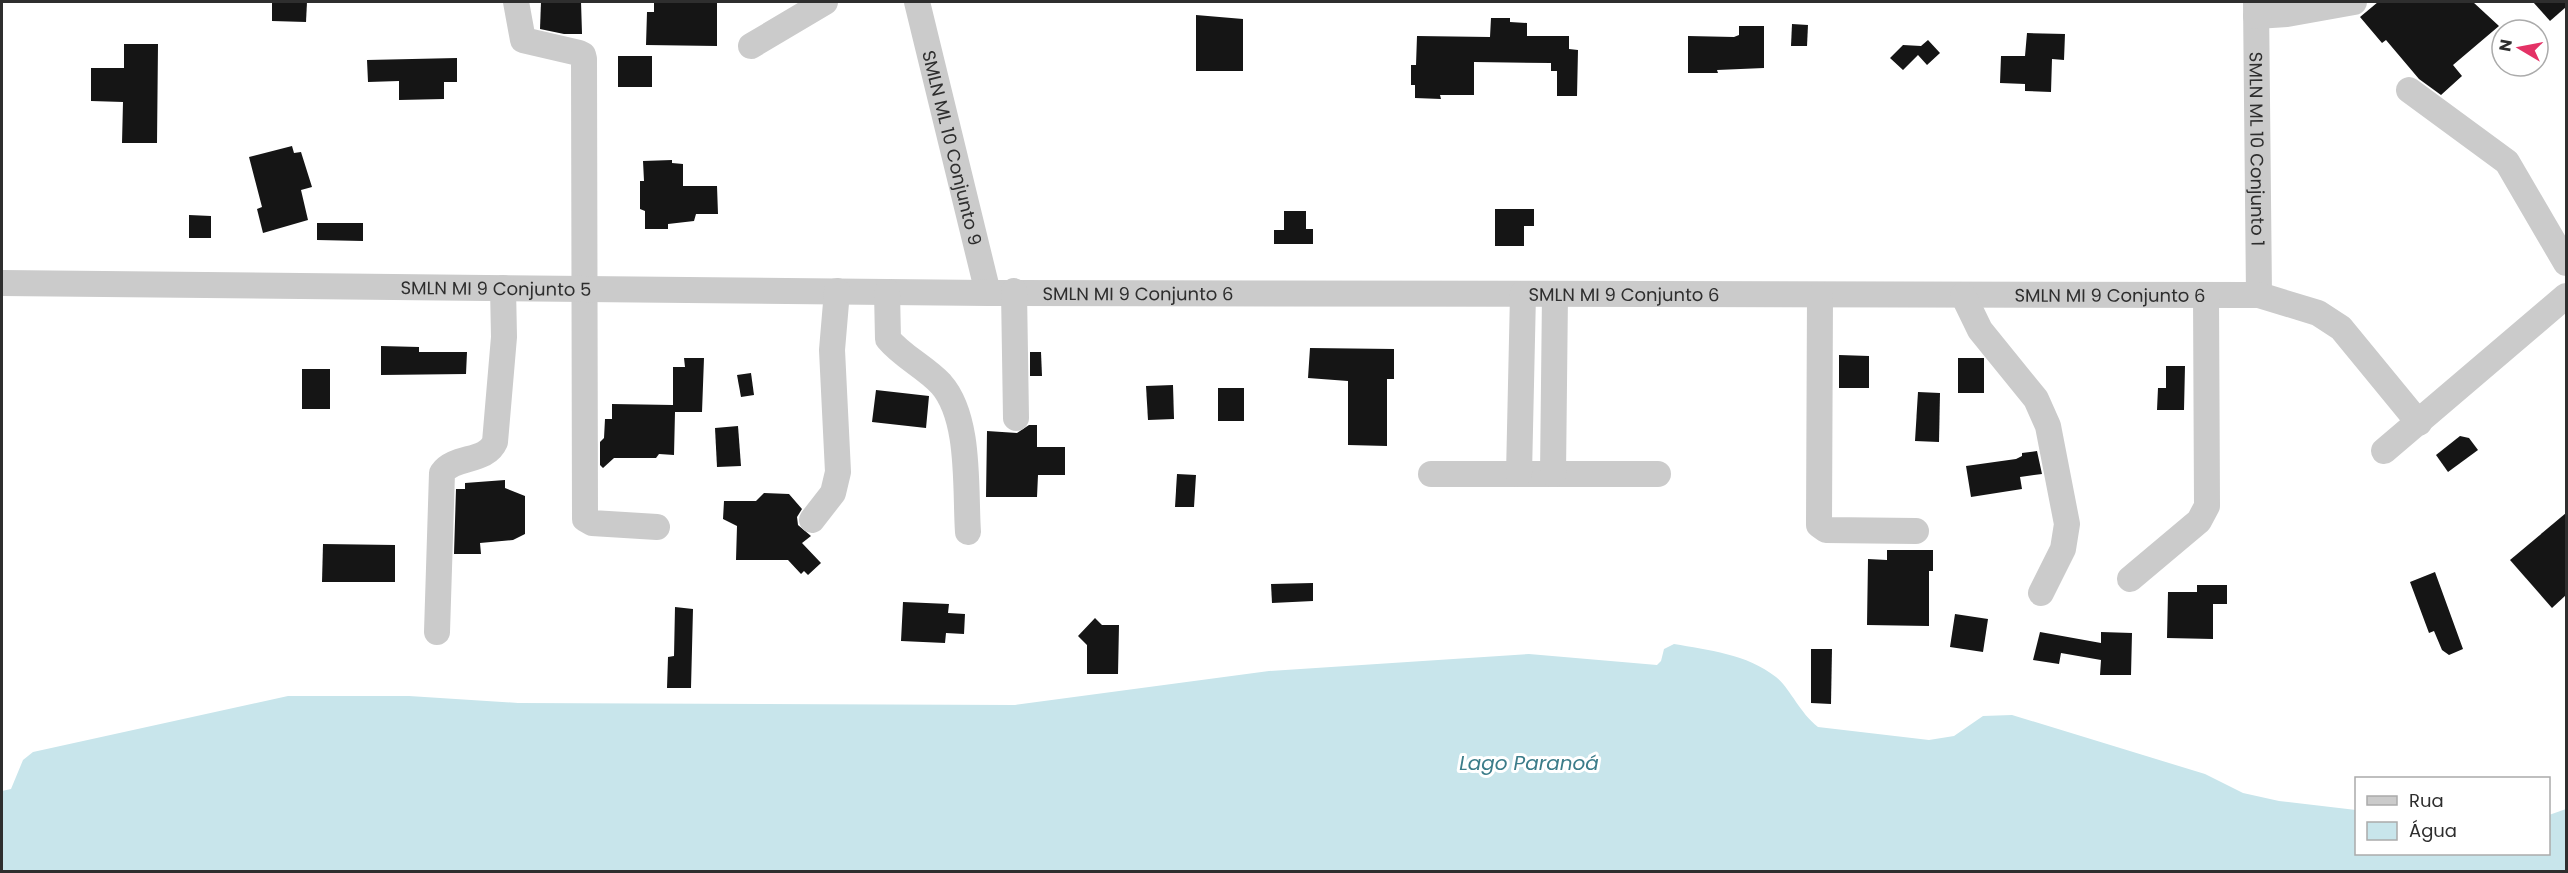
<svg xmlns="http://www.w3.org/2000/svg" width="2568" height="873" viewBox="0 0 2568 873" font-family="Poppins,sans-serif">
<rect width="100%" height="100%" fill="#fff"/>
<path fill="#c8e5eb" d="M1674 644C1708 650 1747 654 1776 677 1790 688 1799 712 1818 727L1929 740 1954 736 1983 716 2012 715 2205 774 2243 793 2279 801 2356 810V854H2548L2549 815 2566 809V871H2V791L11 789 23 760 33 752 288 696H409L518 703 1015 705 1269 671 1529 654 1657 665 1661 661 1664 649Z"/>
<g fill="#151515">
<polygon points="272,2 307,2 306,22 272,21"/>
<polygon points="541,2 581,2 582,34 564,34 540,29"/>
<polygon points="654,2 717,2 717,46 646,45 647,12 654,12"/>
<polygon points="2378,2 2473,2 2499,26 2453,65 2462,76 2441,95 2419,79 2386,40 2382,43 2360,17"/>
<polygon points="2533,2 2566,2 2566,7 2550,21"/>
<polygon points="1196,15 1243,19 1243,71 1196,71"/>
<polygon points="1491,18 1510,18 1510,22 1527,23 1527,36 1569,36 1569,49 1578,50 1577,96 1557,96 1557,71 1551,71 1551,63 1474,62 1474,95 1440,95 1441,99 1415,98 1415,85 1411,85 1411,65 1416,65 1417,36 1490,37"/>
<polygon points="1792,24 1808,25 1807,46 1791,46"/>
<polygon points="1739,26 1764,26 1764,68 1717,70 1718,73 1688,73 1688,36 1734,37 1739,35"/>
<polygon points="2027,33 2065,34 2064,60 2052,59 2051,92 2025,91 2025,84 2000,83 2001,56 2025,56"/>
<polygon points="1928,40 1940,53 1927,65 1918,55 1903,70 1890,58 1903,45 1921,46"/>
<polygon points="124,44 158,44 157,143 122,143 123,102 91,101 91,68 124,68"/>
<rect x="618" y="56" width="34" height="31"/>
<polygon points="457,58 457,82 444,82 444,99 399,100 399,81 368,82 367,60"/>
<polygon points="292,146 294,153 301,152 312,187 301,190 308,220 263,233 257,209 262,207 249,157"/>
<polygon points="672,160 672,163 683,164 683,186 717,186 718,214 696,214 694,221 668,224 668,229 645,229 645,211 640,209 640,181 644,181 643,161"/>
<polygon points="1495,209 1534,209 1534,226 1524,226 1524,246 1495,246"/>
<polygon points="1284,211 1306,211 1306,229 1313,229 1313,244 1274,244 1274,230 1284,230"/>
<polygon points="189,215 211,216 211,238 189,238"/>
<polygon points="317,223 363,223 363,241 317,240"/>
<polygon points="381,346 419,347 419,352 467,352 466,374 381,375"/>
<polygon points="1310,348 1394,349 1394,379 1387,379 1387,446 1348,445 1348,381 1308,378"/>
<polygon points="1030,352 1041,352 1042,376 1030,376"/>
<polygon points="1839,355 1869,356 1869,388 1839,388"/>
<polygon points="684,358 704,358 702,412 675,412 674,455 659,454 656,458 614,458 603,468 600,465 600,442 604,438 605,419 612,419 612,404 673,405 673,367 685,367"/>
<rect x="1958" y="358" width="26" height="35"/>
<polygon points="2166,366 2185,366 2184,410 2157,410 2158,388 2166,388"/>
<rect x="302" y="369" width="28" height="40"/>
<polygon points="751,373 754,395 741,397 737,375"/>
<polygon points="1173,385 1174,419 1148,420 1146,386"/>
<rect x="1218" y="388" width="26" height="33"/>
<polygon points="876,390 929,396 926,428 872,422"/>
<polygon points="1918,392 1940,393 1939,442 1915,441"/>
<polygon points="1029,425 1037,425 1037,447 1065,447 1065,475 1038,475 1037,497 986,497 987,431 1017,433"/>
<polygon points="738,426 741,466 717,467 715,428"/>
<polygon points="2460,436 2469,438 2478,450 2448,472 2436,455"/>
<polygon points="2037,451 2042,474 2020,477 2022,489 1971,497 1966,466 2016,459 2022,456 2022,453"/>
<polygon points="1177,474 1196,475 1194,507 1175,507"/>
<polygon points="505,480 505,488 525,496 525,534 513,540 480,543 481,554 454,554 456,489 465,489 465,483"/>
<polygon points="764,493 789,494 802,509 797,517 798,525 811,536 802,543 821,563 808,575 804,571 801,574 788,560 736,560 737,526 723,519 724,501 756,501"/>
<polygon points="2566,513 2566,595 2552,608 2510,560"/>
<polygon points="323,544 395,545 395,582 322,582"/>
<polygon points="1887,550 1933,550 1933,571 1929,571 1929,626 1867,625 1868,559 1887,560"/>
<polygon points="2435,572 2463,649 2449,655 2442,650 2434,631 2429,633 2410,582"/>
<polygon points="1313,583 1313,601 1272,603 1271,584"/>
<polygon points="2197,585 2227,585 2227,604 2213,604 2213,639 2167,638 2168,592 2197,592"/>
<polygon points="903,602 949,604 948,613 965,614 964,634 946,633 945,643 901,641"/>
<polygon points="675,607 693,609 691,688 667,688 668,657 674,656"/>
<polygon points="1955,614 1988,619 1983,652 1950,647"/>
<polygon points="1095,618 1102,625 1119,625 1118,674 1087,674 1087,645 1078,636"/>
<polygon points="2040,632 2101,643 2101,632 2132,633 2131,675 2100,675 2101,660 2061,653 2059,664 2033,660"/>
<polygon points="1811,649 1832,649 1831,704 1811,703"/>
</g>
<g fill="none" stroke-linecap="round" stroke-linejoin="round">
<g stroke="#cbcbcb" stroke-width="26">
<polyline points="516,2 523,40 579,53 583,55 584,59 585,519 592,523 657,527"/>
<path id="s1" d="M917 2 988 293"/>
<path id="s2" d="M2256 2 2259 295"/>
<polyline points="2256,16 2287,14 2354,2"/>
<polyline points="751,46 825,2"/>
<polyline points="2409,90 2507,162 2566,263"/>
<path id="s3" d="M2 283 988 293 2259 295 2318 313 2341 328 2419 423"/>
<polyline points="1014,291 1016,418"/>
<path d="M887 292 888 339C903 357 925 367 941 384 971 418 965 489 968 532"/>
<polyline points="1820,295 1819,525 1826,530 1916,531"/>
<polyline points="1963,295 1980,330 2036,399 2048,426 2067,524 2063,549 2041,593"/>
<polyline points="2384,451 2566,296"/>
<polyline points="1431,474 1658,474"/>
<polyline points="1519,474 1523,294"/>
<polyline points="1553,474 1555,294"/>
<polyline points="812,520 833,493 838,472 832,350 837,291"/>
<polyline points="2130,579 2199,521 2207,506 2206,295"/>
<path d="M437 632 442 473C455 455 486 463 495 442L504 337 503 288"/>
</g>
</g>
<g text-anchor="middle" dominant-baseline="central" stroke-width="6" stroke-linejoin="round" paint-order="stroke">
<g font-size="18" fill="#2e2e2e" stroke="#fff">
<text stroke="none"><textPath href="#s1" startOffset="150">SMLN ML 10 Conjunto 9</textPath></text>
<text stroke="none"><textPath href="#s2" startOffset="147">SMLN ML 10 Conjunto 1</textPath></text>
<text stroke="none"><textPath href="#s3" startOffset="494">SMLN MI 9 Conjunto 5</textPath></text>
<text stroke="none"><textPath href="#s3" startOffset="1136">SMLN MI 9 Conjunto 6</textPath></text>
<text stroke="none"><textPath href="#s3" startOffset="1622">SMLN MI 9 Conjunto 6</textPath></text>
<text stroke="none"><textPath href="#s3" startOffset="2108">SMLN MI 9 Conjunto 6</textPath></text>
</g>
<g font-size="20" font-style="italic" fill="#3b7c89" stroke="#fff">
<text x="1529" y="763">Lago Paranoá</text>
</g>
</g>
<rect width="2568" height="873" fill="none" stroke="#2e2e2e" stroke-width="6"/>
<rect x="2355" y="777" width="195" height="78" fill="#ffffff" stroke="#ababab" stroke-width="1.5"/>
<rect x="2367" y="796" width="30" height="9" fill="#cbcbcb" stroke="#ababab" stroke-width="1.5"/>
<text x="2409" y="807" font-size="18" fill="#2e2e2e">Rua</text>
<rect x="2367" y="822" width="30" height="18" fill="#c8e5eb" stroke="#ababab" stroke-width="1.5"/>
<text x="2409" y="837" font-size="18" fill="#2e2e2e">Água</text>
<g transform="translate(2520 48) rotate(280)"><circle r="28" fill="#ffffff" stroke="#ababab" stroke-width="1.5"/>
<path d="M0-4.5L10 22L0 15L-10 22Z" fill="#e43266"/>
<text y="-9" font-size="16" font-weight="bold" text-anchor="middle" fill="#2e2e2e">N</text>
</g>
</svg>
